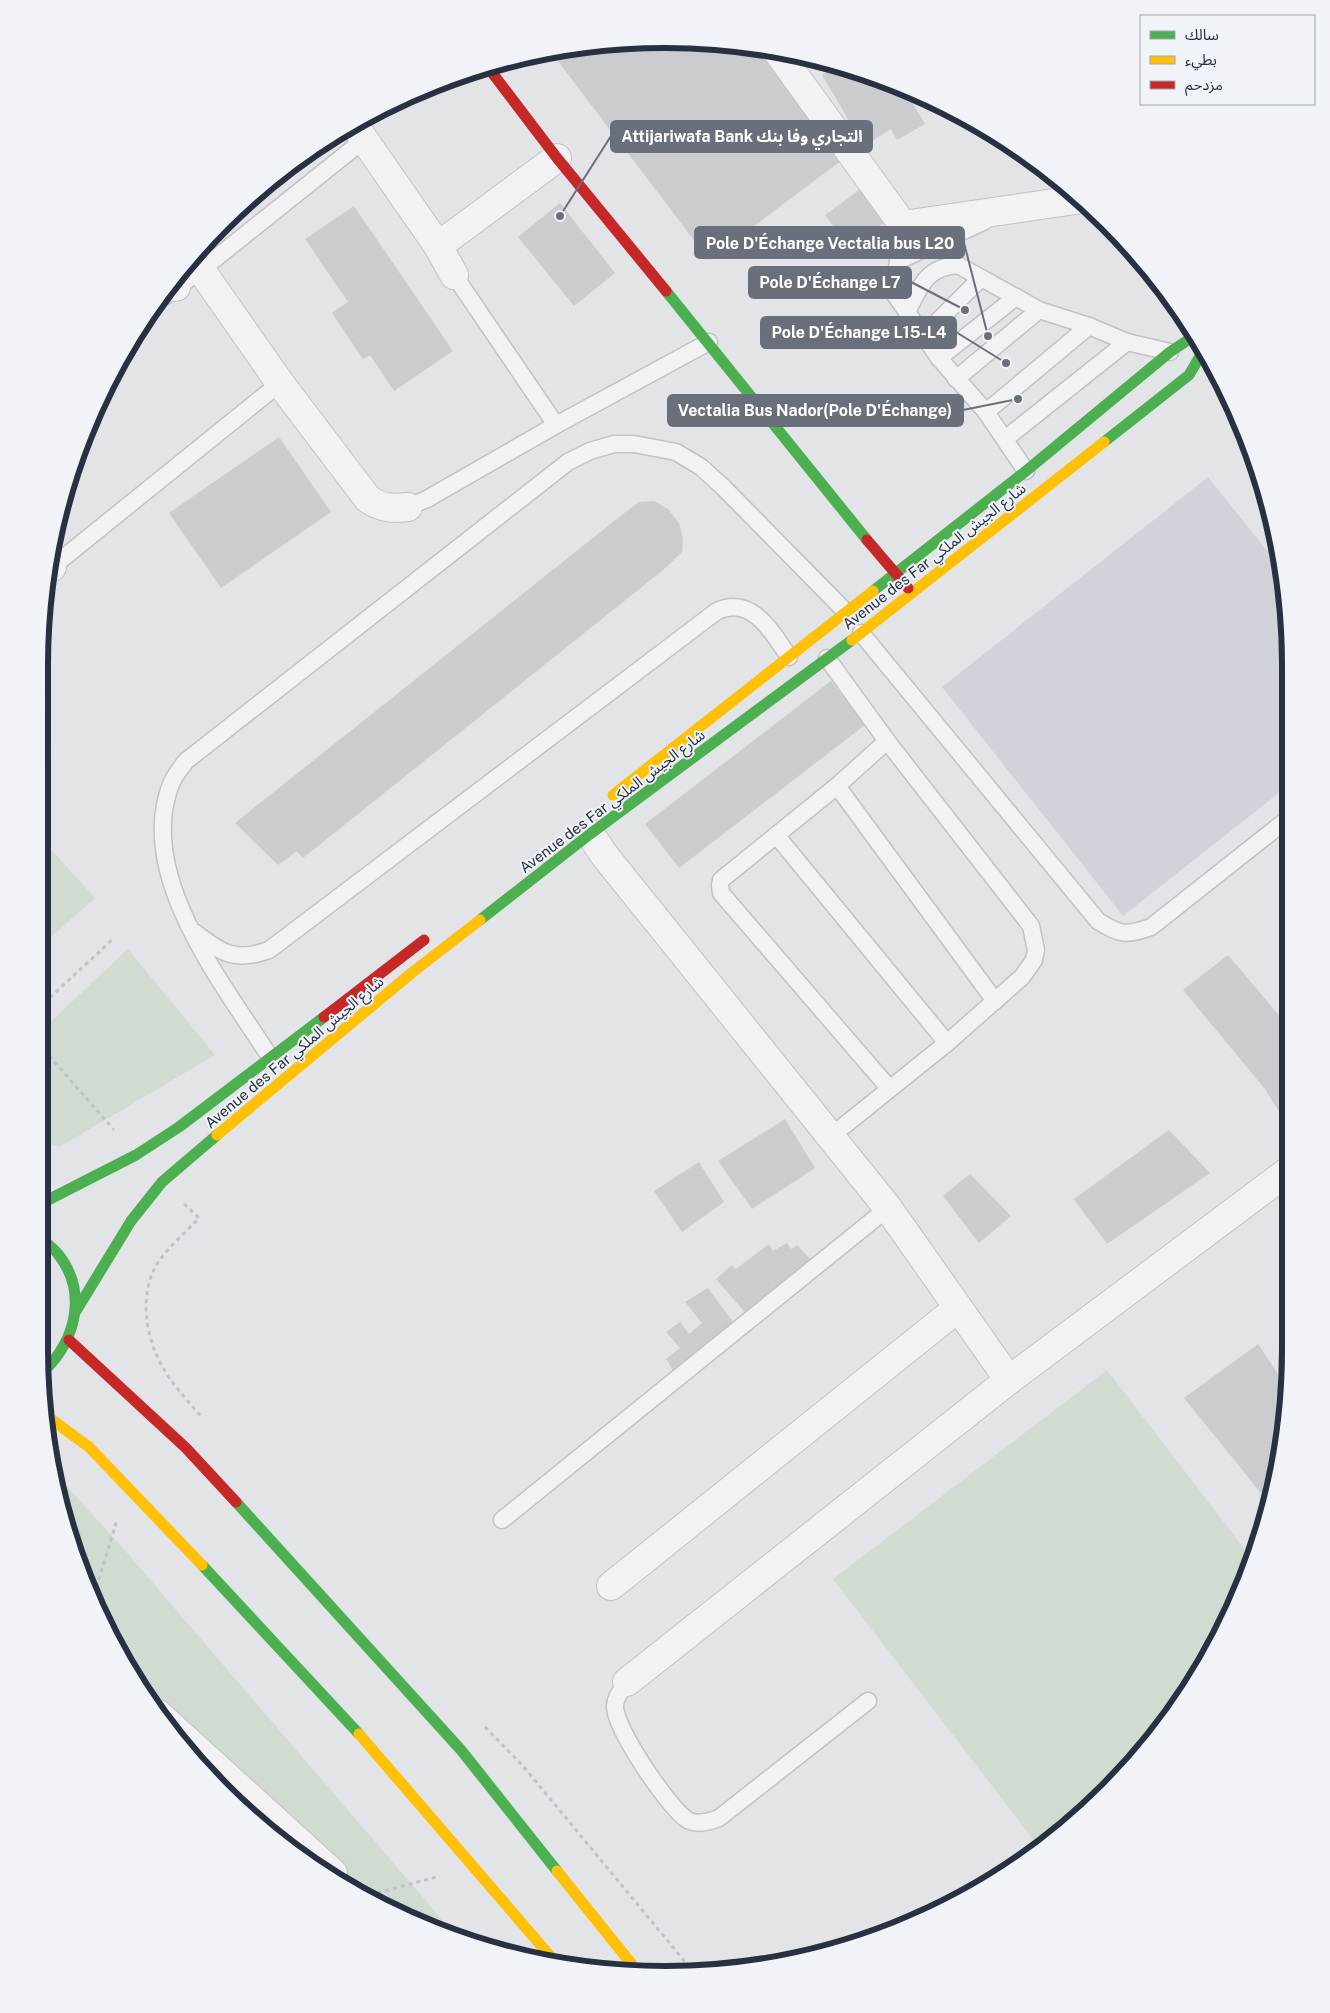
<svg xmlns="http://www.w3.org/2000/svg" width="1330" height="2013" viewBox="0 0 1330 2013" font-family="'Public Sans','Noto Sans Arabic',sans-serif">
<rect width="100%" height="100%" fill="#e2e4e7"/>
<polygon fill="#d0d4da" points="1208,477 1281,568 1290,624 1289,785 1123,916 942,687"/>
<g fill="#d2dbd2">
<polygon points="44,842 95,898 44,943"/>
<polygon points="128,949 215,1055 61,1146 44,1145 44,1028"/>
<polygon points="1107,1370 1253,1560 1227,1625 1136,1761 1078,1819 1039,1847 833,1579"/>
<polygon points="54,1472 123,1548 456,1936 426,1927 284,1845 194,1761 144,1696 72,1549"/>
</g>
<g fill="#cacccf">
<polygon points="624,40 747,44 766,49 847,156 709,260 551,52"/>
<polygon points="838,65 867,72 904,89 925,124 897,140 891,129 864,146 822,75"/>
<polygon points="862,188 886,221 850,248 825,215"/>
<polygon points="560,203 615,273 574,306 518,237"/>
<polygon points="354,206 453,351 394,391 370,355 363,359 332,313 348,302 305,239"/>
<polygon points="279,437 331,512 221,588 169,513"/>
<polygon points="654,501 668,509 679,523 683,539 682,552 663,570 303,858 297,851 278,865 235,823 623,514 639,502"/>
<polygon points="831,681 865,725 679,868 645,824"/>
<polygon points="1228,955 1288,1026 1287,1124 1265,1089 1183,990"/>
<polygon points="785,1119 815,1168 752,1209 718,1161"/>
<polygon points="1169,1130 1210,1173 1107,1244 1074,1199"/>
<polygon points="699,1162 724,1202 682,1232 654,1191"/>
<polygon points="970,1174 1011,1216 979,1243 943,1196"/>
<polygon points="787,1243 791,1249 797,1245 815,1264 748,1316 716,1279 732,1265 736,1269 769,1244 773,1251"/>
<polygon points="708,1288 736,1326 676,1375 666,1359 680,1348 666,1332 680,1322 689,1334 702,1323 685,1302"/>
<polygon points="1258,1344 1286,1386 1286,1430 1269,1503 1184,1398"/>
</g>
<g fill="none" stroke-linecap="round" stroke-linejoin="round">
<g stroke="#c0c2c5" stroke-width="19">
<g id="lane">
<polyline points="985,221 898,261 893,292 939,358 986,412 1026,471"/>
<polyline points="454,275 556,425"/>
<polyline points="165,296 201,270 365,139"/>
<path d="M907 312C920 287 926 267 958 265L1039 310 1089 326 1127 342 1170 352"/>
<polyline points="924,335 981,278"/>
<polyline points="939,358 1016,297"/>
<polyline points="956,379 1039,310"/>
<polyline points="986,412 1089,326"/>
<polyline points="1005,439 1127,342"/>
<polyline points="408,507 427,499 556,425 709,342"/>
<polyline points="52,567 280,383"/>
<path d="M861 633 1098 921C1120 935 1126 936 1151 927L1289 818"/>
<polyline points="827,658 887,741 1031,926 1036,950 1034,960 1022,977 947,1043 830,1137"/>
<polyline points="887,741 837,786 721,880 720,885 721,893 889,1088"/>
<polyline points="837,786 995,1001"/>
<polyline points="776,835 947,1043"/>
<path d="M194 932C221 952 234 963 269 950L717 611C752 595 772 632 789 657"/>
<path d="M270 1057C224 985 135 875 171 784 174 776 181 768 186 761L568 462 590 451 614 444H634L676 452 701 467 724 488 846 612"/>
<polyline points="502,1520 888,1208"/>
<path d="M627 1682C622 1690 615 1697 615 1706 615 1729 667 1805 686 1819 696 1826 709 1822 719 1818L868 1701"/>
</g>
</g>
<g stroke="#c0c2c5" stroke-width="30">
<g id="street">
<polyline points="777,51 903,225 1082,199"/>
<polyline points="354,125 438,246"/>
<path d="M201 270 280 383 368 499C382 508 392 509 408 507"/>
<polyline points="454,275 438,246 557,158"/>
<polyline points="173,283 176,287"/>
<polyline points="48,567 52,567"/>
<polyline points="590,834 605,856 888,1208 1009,1380"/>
<polyline points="611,1586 958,1308"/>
<polyline points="627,1682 1009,1380 1287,1172"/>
<polyline points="158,1714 333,1873"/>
</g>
</g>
<g stroke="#c1c2c8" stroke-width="3" stroke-dasharray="4 4" stroke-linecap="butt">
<polyline points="44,1003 113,939"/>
<polyline points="44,1050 114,1130"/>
<path d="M184 1204 199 1218C187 1231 163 1252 156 1266 148 1280 146 1295 146 1310 149 1357 171 1383 201 1416"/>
<polyline points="94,1595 117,1520"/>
<polyline points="485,1727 523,1766 691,1969"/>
<polyline points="370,1895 440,1876"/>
</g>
<use href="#lane" stroke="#f2f2f4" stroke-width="16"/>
<use href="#street" stroke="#f2f2f4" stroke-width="28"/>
<g stroke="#4caf50" stroke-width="11">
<polyline points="666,291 867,540"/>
<polyline points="1104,442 1189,375 1203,351"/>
<polyline points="873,591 1026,471 1170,352 1194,336"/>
<polyline points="480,920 590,834 852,640"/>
<polyline points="44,1202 136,1155 179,1127 324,1017"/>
<path d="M44 1241C49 1245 54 1249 58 1254 88 1292 76 1340 44 1371"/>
<polyline points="76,1311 131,1221 162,1182 217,1135"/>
<polyline points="236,1502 461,1750 557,1871"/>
<polyline points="202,1565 359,1734"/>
</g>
<g stroke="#ffc107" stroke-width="11">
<polyline points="852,640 1104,442"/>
<polyline points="613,795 873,591"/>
<polyline points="217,1135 414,971 480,920"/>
<polyline points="44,1414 89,1447 202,1565"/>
<polyline points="359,1734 557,1964"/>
<polyline points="557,1871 638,1972"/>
</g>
<g stroke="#c62828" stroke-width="11">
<polyline points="487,66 557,158 666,291"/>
<polyline points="867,540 908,588"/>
<polyline points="324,1017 424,940"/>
<polyline points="69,1340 186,1448 236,1502"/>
</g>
</g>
<g text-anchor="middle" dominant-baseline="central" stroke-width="4" stroke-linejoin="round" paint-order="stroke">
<g font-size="15" fill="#283141" stroke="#f0f3f7">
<text transform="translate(934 556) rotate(-38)">Avenue des Far شارع الجيش الملكي</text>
<text transform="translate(612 801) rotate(-37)">Avenue des Far شارع الجيش الملكي</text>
<text transform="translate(294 1052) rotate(-40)">Avenue des Far شارع الجيش الملكي</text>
</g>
</g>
<path d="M0 0H1330V2013H0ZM665 48H665A617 617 0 0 1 1282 665V1349A617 617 0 0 1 665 1966H665A617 617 0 0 1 48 1349V665A617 617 0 0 1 665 48Z" fill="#f0f3f7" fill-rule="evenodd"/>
<path fill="none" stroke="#283141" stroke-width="6" d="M665 48H665A617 617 0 0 1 1282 665V1349A617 617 0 0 1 665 1966H665A617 617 0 0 1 48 1349V665A617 617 0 0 1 665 48Z"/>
<path fill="none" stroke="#69707b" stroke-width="2" d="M560 216L611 136M988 336L964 243M965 310L911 282M1006 363L956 332M1018 399L963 410"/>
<g fill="#69707b" stroke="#f0f3f7" stroke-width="2">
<circle cx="560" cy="216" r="5"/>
<circle cx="988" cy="336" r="5"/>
<circle cx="965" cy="310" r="5"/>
<circle cx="1006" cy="363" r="5"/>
<circle cx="1018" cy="399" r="5"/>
</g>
<g fill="#69707b" stroke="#69707b" stroke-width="2">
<rect x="611" y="121" width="261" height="31" rx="5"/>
<rect x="695" y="227" width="269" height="31" rx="5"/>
<rect x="749" y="267" width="162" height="31" rx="5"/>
<rect x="761" y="317" width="195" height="31" rx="5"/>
<rect x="668" y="395" width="295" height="31" rx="5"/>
</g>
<g font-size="16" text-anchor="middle" font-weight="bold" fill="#fff">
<text x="742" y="142">Attijariwafa Bank التجاري وفا بنك</text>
<text x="830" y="249">Pole D'Échange Vectalia bus L20</text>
<text x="830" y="288">Pole D'Échange L7</text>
<text x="859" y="338">Pole D'Échange L15-L4</text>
<text x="815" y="416">Vectalia Bus Nador(Pole D'Échange)</text>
</g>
<rect x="1140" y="15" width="175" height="90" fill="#f0f3f7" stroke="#a0a5ae"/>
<rect x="1150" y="31" width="25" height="8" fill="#4caf50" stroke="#a0a5ae"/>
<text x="1185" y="40" font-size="15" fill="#283141">سالك</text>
<rect x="1150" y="56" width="25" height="8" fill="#ffc107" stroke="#a0a5ae"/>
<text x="1185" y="65" font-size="15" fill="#283141">بطيء</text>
<rect x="1150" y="81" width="25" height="8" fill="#c62828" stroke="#a0a5ae"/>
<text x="1185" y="90" font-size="15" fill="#283141">مزدحم</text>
</svg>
